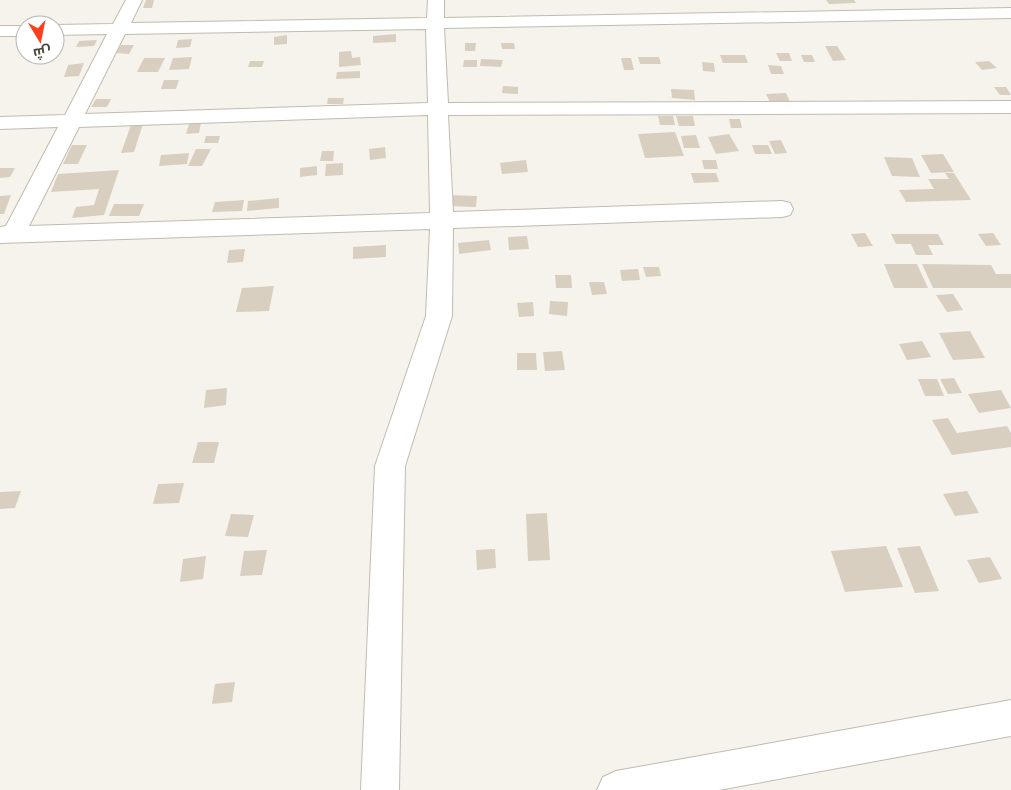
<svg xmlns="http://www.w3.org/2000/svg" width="1011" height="790" viewBox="0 0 1011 790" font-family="'Public Sans',Cairo,sans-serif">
<rect width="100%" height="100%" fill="#f6f3ec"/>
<g fill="#d8cfc1">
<polygon points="146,0 154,0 152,8 143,8"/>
<polygon points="826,0 854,0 856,3 829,4"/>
<polygon points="396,34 396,42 373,43 373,36"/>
<polygon points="287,35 287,44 274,45 274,37"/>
<polygon points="192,39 190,47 176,48 178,40"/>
<polygon points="97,40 94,46 76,47 79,41"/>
<polygon points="465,43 476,43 475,51 465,51"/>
<polygon points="501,43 514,43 515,49 502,49"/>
<polygon points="121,45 134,45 129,54 116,53"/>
<polygon points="825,46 837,46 846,60 833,61"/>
<polygon points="351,51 352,58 360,57 361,65 339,67 339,52"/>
<polygon points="776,53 789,53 792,61 780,61"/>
<polygon points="720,55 745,55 748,63 723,63"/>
<polygon points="801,55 812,55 815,62 804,62"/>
<polygon points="192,57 189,69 169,70 173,58"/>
<polygon points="638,57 659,57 661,64 640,64"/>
<polygon points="144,58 165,58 158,72 137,72"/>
<polygon points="621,58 631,58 634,70 624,70"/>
<polygon points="481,59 503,60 501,67 480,66"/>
<polygon points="464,60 477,60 477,67 463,67"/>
<polygon points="250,61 264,61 262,67 248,67"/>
<polygon points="989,61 997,68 982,70 975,62"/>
<polygon points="702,62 714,63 715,72 703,71"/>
<polygon points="84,63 79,76 64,77 68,65"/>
<polygon points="768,65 781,66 784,74 771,74"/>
<polygon points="360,71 360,78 336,79 337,72"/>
<polygon points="164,80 179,80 176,89 161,89"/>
<polygon points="503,86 518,87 518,94 502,93"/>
<polygon points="994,87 1006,87 1011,95 1000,95"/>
<polygon points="671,89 694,90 695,100 672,98"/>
<polygon points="786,93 790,102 770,102 766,94"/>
<polygon points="328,98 344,98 343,104 327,104"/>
<polygon points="96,99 111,99 107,107 91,107"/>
<polygon points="658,116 673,116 675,125 660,125"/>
<polygon points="676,116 693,116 695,126 679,126"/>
<polygon points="729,119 740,119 742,128 731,128"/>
<polygon points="201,123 199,133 186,134 189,124"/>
<polygon points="143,124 134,152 121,153 131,125"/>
<polygon points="675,132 684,156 645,158 638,134"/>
<polygon points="729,134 739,151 716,154 708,137"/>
<polygon points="696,135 700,148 684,148 681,136"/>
<polygon points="206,136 220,136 218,143 204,143"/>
<polygon points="781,140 787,153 775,154 769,141"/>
<polygon points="72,145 87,145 78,164 63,164"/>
<polygon points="752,145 768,145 772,154 755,154"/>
<polygon points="385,147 386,158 370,160 369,149"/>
<polygon points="196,149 211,149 202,166 188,166"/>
<polygon points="322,151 334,151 333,161 320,161"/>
<polygon points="189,153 187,164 159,166 161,155"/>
<polygon points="943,154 954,172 931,173 921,155"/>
<polygon points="884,157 912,158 920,177 892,176"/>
<polygon points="526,160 528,172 502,174 500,163"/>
<polygon points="702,160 716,160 718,169 704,169"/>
<polygon points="343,163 343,175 325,176 326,164"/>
<polygon points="317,166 317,175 300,177 300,168"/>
<polygon points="0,168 15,168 10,177 0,178"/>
<polygon points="119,170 104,215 72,218 76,207 94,205 99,189 51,192 58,174"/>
<polygon points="691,173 716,173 719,182 694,183"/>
<polygon points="945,173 954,173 971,200 906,202 899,190 934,189 928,179 949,179"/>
<polygon points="11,195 4,214 0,214 0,196"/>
<polygon points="448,195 477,196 476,207 447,206"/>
<polygon points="279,198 279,208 247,211 248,201"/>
<polygon points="244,200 242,211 212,212 215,202"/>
<polygon points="114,204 144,204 139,216 109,216"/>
<polygon points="865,233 873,246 858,247 851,234"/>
<polygon points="993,233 1001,245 986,246 978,234"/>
<polygon points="891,234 938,234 944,245 928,245 933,255 916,255 911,244 896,244"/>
<polygon points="527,236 529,249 509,250 508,237"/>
<polygon points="489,240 491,250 459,254 458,243"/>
<polygon points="386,245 386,257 353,259 353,247"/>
<polygon points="245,249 243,262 227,263 229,250"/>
<polygon points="884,264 917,264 928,288 894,288"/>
<polygon points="922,264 991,265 996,274 1011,274 1011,288 933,288"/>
<polygon points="643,267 659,267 661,276 646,277"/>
<polygon points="638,269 640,280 622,281 620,270"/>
<polygon points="555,275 571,275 572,288 556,288"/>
<polygon points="589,282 604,282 607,294 592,295"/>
<polygon points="274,286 269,311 236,312 242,288"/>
<polygon points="953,294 963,310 947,312 936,295"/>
<polygon points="550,301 568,302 567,316 549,314"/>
<polygon points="533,302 534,316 519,317 517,303"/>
<polygon points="970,331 985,358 953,360 939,333"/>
<polygon points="922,341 931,357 907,360 899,344"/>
<polygon points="562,351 565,370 545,371 543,352"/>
<polygon points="517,353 536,353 537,370 517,370"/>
<polygon points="954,378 962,393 948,394 940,379"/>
<polygon points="918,379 937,379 944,396 925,396"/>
<polygon points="227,388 226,405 204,408 206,390"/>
<polygon points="1001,390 1011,408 979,413 968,394"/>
<polygon points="948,418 957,433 1007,426 1011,433 1011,447 952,455 932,420"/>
<polygon points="198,442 219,442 214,463 192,463"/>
<polygon points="184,483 179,503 153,504 158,484"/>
<polygon points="21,491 15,508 0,509 0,492"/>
<polygon points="967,491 979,513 955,516 943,494"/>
<polygon points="547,513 550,560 528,561 526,514"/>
<polygon points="231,514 254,515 248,537 225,536"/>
<polygon points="886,546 903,587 845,592 831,551"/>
<polygon points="920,546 939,591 915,593 897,548"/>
<polygon points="495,549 496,568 477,570 476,550"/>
<polygon points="267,550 262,575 240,576 244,551"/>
<polygon points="206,556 203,579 180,582 183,559"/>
<polygon points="990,557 1002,579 979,583 967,560"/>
<polygon points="235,682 232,702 212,704 215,684"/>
</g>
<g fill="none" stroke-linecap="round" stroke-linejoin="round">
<g stroke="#c2bbae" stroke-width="2">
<g id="minor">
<path d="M126 0H142L131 23 427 18 428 0H444V18L1011 8V18L444 28 448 103 1011 101V113L448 115 453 212 782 201 790 203 793 209 790 215 782 217 453 228 452 316 405 466 399 790H361L375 466 426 316 430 229 0 243V227L6 226 58 127 0 129V117L65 115 107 34 55 35 54 25 113 24ZM426 29 428 103 85 114 125 34ZM428 115 430 213 29 226 79 127Z"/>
<rect x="0" y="26" width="25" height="10"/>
<polygon points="1011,700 1011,736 719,790 597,790 603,777 616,771"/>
</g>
</g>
<use href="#minor" fill="#fff" fill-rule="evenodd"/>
</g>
<g transform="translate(40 40) rotate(170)"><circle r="24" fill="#ffffff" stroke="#b7b4b0"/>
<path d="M0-4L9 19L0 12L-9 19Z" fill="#fc3f1d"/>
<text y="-8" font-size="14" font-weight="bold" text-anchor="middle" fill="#4b4439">ش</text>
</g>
</svg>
